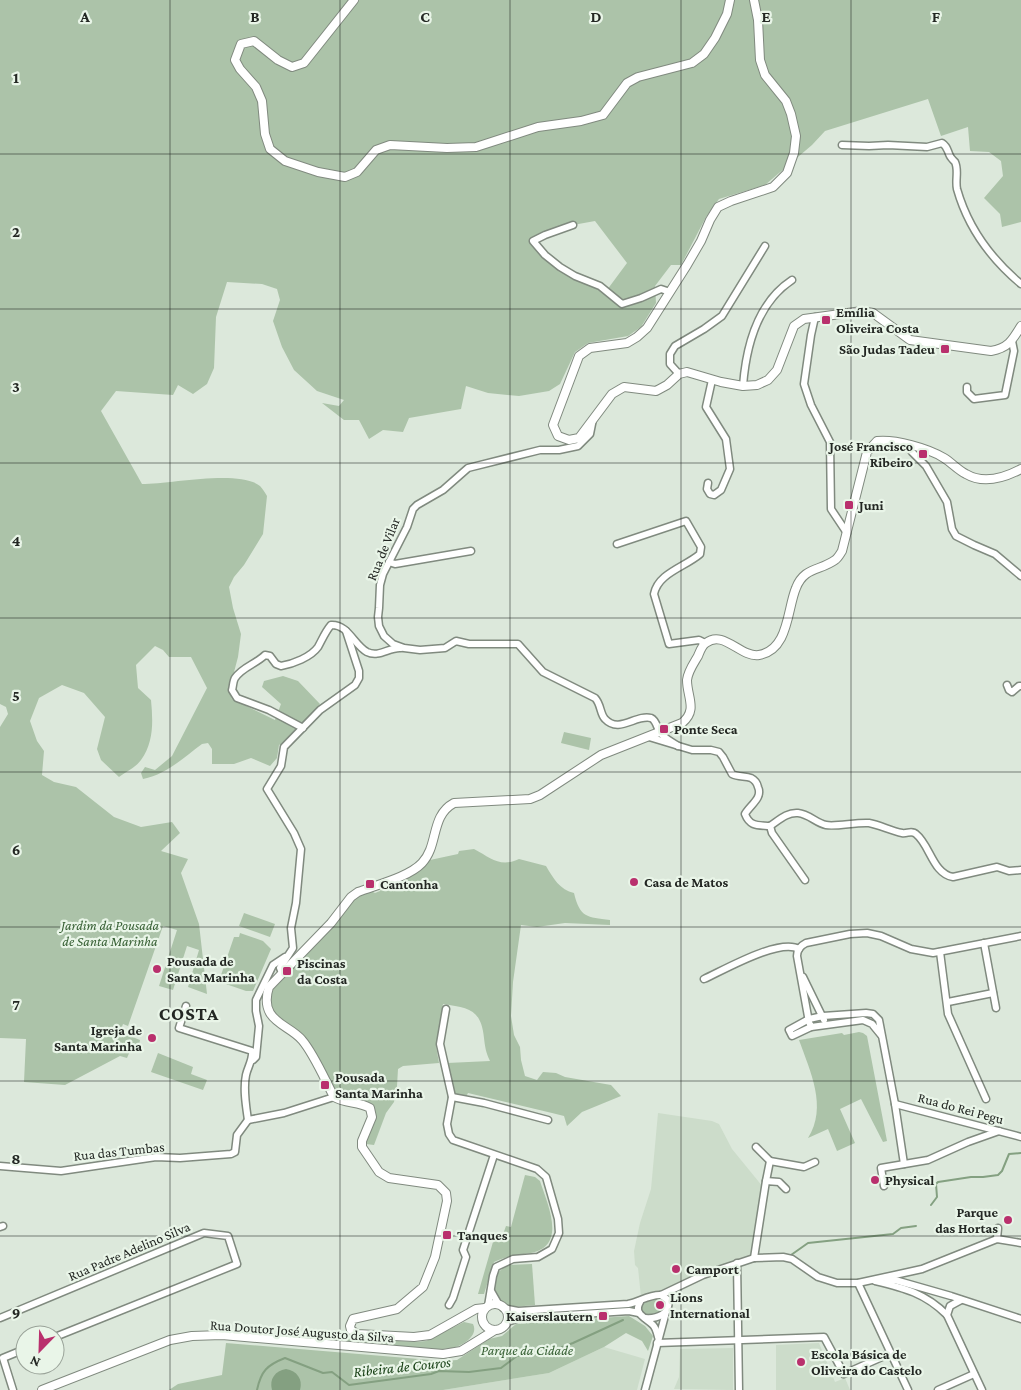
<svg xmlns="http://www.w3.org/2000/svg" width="1021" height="1390" viewBox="0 0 1021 1390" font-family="'Crimson Pro',serif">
<rect width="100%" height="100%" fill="#dce8db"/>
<g fill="#ccdcca">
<polygon points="658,1113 712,1121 719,1124 732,1149 763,1187 753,1251 750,1255 702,1271 657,1292 641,1297 638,1268 635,1265 634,1251 640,1223 651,1189"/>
<polygon points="819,1343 835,1382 845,1378 850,1390 776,1390 776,1345"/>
<polygon points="604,1347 645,1359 637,1390 443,1390 549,1373"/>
<polygon points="733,1348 733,1390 674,1389 679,1377 680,1349"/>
</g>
<g fill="#acc3a9" fill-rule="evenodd">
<path d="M0 0H1021V222L1002 227 1000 214 984 198 1003 176 1001 161 989 152 970 151 968 127 941 136 928 99 825 131 812 145 765 185 719 199 706 217 681 265H671L655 286 656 303 641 327 628 336 588 343 575 352 560 384 549 391 519 396 488 393 466 386 461 409 409 418 403 432 383 430 369 439 359 420H344L322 403 339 406 344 400 317 391 294 370 282 347 273 321 280 300 277 289 262 284 227 282 216 317 214 368 207 384 193 394 178 385 173 395 116 391 101 411 142 484C169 484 240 469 260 486 263 489 265 493 267 496L263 534 244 565 234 577 229 587 233 608 241 634 238 657 229 691 232 699 275 720 281 704 262 687 264 681 283 676 298 681 320 704 297 735 279 745 277 758 270 766 251 758 234 764H212V749L208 743 202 744C183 758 167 774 143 779L141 773 145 767 155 770 172 756 207 688 191 657H169L163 650 155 646 136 665 138 688 151 700C153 721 154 742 141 760 136 767 126 772 119 777L101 760 97 749 105 717 84 693 62 685 39 698 30 721 37 741 44 751 42 775 54 782 76 787 114 817 141 827 172 822 180 833 161 851 188 859 181 873 199 924 207 994 188 987 199 950 187 946 173 990 159 986 177 930 163 926 128 1026 123 1024 120 1032 140 1040 139 1045 133 1044 127 1058 120 1056 65 1085 24 1082 26 1039 0 1038V727L8 714 6 707 0 704ZM595 221 627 263 607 290 553 262 534 241 573 225Z"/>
<polygon points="564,732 591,738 589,750 561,743"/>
<path d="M474 849C491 858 500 868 519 859L546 866C553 878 560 890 574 893 580 918 587 917 610 920V925L565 923 537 927 521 925 513 982 511 1016 514 1035 520 1047 521 1060 525 1076 537 1080 543 1072 556 1073 565 1077 611 1085 621 1096 582 1112 567 1126 564 1116 552 1113 468 1093 466 1097 454 1094 447 1063 490 1061C486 1053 485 1047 484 1038 481 1009 469 1008 443 1004L436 1046 439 1063 403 1066 398 1069 397 1086 394 1102 386 1113 374 1145 366 1144C370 1128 379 1120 371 1104L360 1099H344L338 1094 310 1047 280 1020 269 1006 270 992 355 898 371 891 375 893 380 891 383 887 419 871 430 860 458 854 459 851Z"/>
<polygon points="244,913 275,924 270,937 239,926"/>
<polygon points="240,933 263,941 271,949 253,991 246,991 223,983 220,978 234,937 239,937"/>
<path d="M859 1032 863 1033 867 1036 887 1141 883 1142 861 1099 840 1109 855 1143 837 1151 828 1129 808 1138C828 1107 810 1071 799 1040L842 1033 844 1035Z"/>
<polygon points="158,1053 193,1067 191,1074 207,1080 203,1090 151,1072"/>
<path d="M525 1175 535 1177 540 1181C547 1203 568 1246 531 1253 518 1255 506 1256 494 1262L484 1294H478L495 1235 502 1237 506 1226 511 1227Z"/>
<polygon points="532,1264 535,1305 513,1307 500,1301 494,1287 496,1274 507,1265"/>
<polygon points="655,1298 660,1299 664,1302 663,1310 658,1313 646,1315 641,1312 642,1304"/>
<polygon points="629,1316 645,1326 653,1336 648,1351 642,1341 626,1333 604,1347 549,1373 443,1390 169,1390 178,1384 222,1375 226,1343 443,1361 457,1360 489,1339 502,1336 516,1324"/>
<path d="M464 1322 473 1324C479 1336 462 1346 452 1348 446 1349 440 1349 435 1349L235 1333 236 1331 415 1342 426 1341Z"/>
</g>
<path fill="#84a081" d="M286 1369C297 1371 303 1379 300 1390H272C269 1379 275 1371 286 1369Z"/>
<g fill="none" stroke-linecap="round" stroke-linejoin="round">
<g stroke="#84a081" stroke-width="2">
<polyline points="931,1205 937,1197 936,1184 938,1182 971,1177 983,1177 998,1175 1002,1171 1009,1154 1021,1153"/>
<polyline points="791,1255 808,1243 893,1234 901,1228 916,1226"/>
<path d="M257 1390C261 1371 267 1365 285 1358L323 1373 332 1372 349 1385 431 1374 439 1371 469 1372 501 1368 517 1356 546 1353 573 1343 623 1320"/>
</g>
<g stroke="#808a7f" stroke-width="9">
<g id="minor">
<path d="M842 145 869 146 888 145 927 147 942 143C948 147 947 150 950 156 951 158 953 160 955 162 959 170 955 180 957 189 968 228 990 258 1021 284"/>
<polyline points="573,225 545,235 533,241 545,255 560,267 575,276 600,286 622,304 641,298 661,289 670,292"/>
<polyline points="815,317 811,335 804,384 811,405 830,442 831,509 847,533"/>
<polyline points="679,374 670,364 670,354 675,346 704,329 722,316 765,246"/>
<path d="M743 386C746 347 757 303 792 280"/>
<polyline points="967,387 967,392 974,399 1005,395 1014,351 1012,341"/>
<path d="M593 419 590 434 578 446 559 450H540L468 468 443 490 417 505 413 509 407 527 383 574 380 585 379 608 378 617 379 626 384 636 393 644 404 648 420 650 445 648 456 641 469 644H518L543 672 595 698C601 704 600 714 605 719 619 734 636 714 651 718 656 720 657 727 659 731 663 738 671 741 678 746"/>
<polyline points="907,445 912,452 926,466 947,502 952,529 956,536 974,545 995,554 1021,576"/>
<polyline points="708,483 707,489 710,494 714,495 721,490 730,469 726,439 706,407 712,380"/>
<path d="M617 544 686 521 701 547 700 554C685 567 658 573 654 594L669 644 699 640 705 643"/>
<polyline points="389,562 395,564 471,551"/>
<polyline points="1007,685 1009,690 1012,692 1019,686 1021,686"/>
<path d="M303 728 269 710 237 698 232 690C233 687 233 681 235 678 242 667 256 664 265 655L270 656 276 664 281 666C293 664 311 657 318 647 322 640 325 632 331 625 348 624 354 645 367 652 379 658 389 647 401 648"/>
<path d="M649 737 692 750H711L719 752 723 757 732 774C738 777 745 776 751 778 755 780 757 783 758 787 763 798 750 805 745 814 750 827 758 825 770 826"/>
<path d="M770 826C779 820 787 812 798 813 809 814 816 823 826 825 836 827 856 822 869 823 880 825 891 831 902 833 907 834 912 830 916 834 930 845 933 874 953 877L997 867 1009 871 1021 870"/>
<polyline points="770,826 772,833 805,880"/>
<polyline points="984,943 996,1008"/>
<polyline points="940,952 948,1014 986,1099"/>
<polyline points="282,973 280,968 293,948 291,928 296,903 301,849 294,833 267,789 281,766 284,747 320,710 355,685 359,678 359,671 346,631"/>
<polyline points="803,977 824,1020"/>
<path d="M704 979C724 970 779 938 799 949"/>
<polyline points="948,1002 993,993"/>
<path d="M186 1006 179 1028 252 1051C253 1060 248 1066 246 1075 243 1089 246 1106 248 1120"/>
<polyline points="446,1009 440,1044 452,1097 447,1124 449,1134 453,1140 537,1169 546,1177 558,1219 559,1233 552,1249 538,1257 513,1259 496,1267 493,1276 488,1306"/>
<polyline points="811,1027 792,1036 789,1030 809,1019 823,1016 866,1013 873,1014 879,1020 895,1104 904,1164"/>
<path d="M881 1035 872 1024 863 1020 811 1027 809 1022 797 956C797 950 800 946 806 943L850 934 867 933 881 936 911 949 933 953 1021 936"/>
<polyline points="253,1060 256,1057 259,1026 256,1011 256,1000 273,965 285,957"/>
<polyline points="452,1097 484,1103 548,1120"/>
<polyline points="895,1104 1021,1137"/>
<polyline points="248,1120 284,1113 334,1097"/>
<polyline points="756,1147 770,1161 766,1181"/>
<polyline points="770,1161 804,1167 815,1162"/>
<polyline points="0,1166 61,1171 156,1157 180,1158 231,1154 235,1152 237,1135 248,1120"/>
<polyline points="884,1186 881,1168 928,1160 968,1142 999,1131"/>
<polyline points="0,1227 3,1226"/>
<polyline points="997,1239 998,1228"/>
<polyline points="754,1258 766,1181 779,1182 786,1189"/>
<polyline points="737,1263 739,1390"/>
<polyline points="887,1280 895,1280 951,1296 1021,1319"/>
<path d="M875 1281C904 1288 925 1293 947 1315L982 1390"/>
<polyline points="858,1283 908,1390"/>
<polyline points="491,1291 499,1305"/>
<path d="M640 1302C633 1314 645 1317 653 1325 656 1328 657 1333 658 1337"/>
<polyline points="449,1305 453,1298 466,1257 463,1250 494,1155"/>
<path d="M503 1308 518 1311 628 1304C639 1302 650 1294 661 1295L703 1275 754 1258 783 1257 792 1259 818 1277 837 1283H858L922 1269 997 1239 1021 1243"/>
<polyline points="947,1315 950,1306 961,1300"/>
<polyline points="0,1318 204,1233 228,1236 237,1264 55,1337"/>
<path d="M645 1318C657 1319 671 1314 668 1300L661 1295"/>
<polyline points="507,1322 520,1318 629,1311 639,1313"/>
<polyline points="657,1343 824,1337 844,1374 891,1353"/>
<polyline points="13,1390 3,1358 25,1349"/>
<polyline points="645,1390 666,1312"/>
<polyline points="938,1390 974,1374"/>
</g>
</g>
<g stroke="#808a7f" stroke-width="10">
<g id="tertiary">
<polyline points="354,0 304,63 292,67 278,60 254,41 241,44 235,60 240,69 256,87 262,101 265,134 270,149 285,161 318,172 345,177 357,172 376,150 390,145 447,148 476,147 538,127 581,121 603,115 627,83 638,77 692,63 704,54 715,38 727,14 730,0"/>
<path d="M754 0 758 20 760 60 765 75 786 101 791 114 796 136 794 153 787 173 773 187 731 201 718 207 710 220 701 241 687 265 647 328 637 337 627 343 590 348 579 356 553 425 558 436 569 440 579 438 612 394 624 387 656 391 667 385 679 374 687 372 721 382 743 386 757 385 768 380 777 370 794 326 804 319 862 311 873 313 910 340 991 351C1008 348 1012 341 1021 326"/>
<circle cx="495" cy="1317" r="13"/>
<path d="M485 1308 476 1309 430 1335 414 1337 357 1334 351 1330 350 1326 353 1319 397 1309 423 1287 435 1257 447 1201 446 1193 438 1185 389 1178 379 1172 362 1147V1141L372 1117 370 1108C358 1101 346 1104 334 1097 325 1080 314 1054 302 1040 293 1029 277 1025 270 1013 265 1004 266 996 269 987L331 923 351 897 358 892C376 885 409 877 422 863 439 845 430 816 454 803L530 799 540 795 601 755 682 723C698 710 687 697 687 680 688 671 694 663 698 656 700 651 702 645 706 643 723 629 741 658 759 655 789 650 787 609 796 588 804 567 820 571 835 560 838 558 840 554 842 551L867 452 877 441C895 439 928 448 944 458 952 463 958 470 966 474 983 484 1004 478 1021 469"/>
<polyline points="42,1390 170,1340 192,1336 222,1335 443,1354 461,1351 495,1330"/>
</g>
</g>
<use href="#minor" stroke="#fff" stroke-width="6"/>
<use href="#tertiary" stroke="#fff" stroke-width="8"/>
</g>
<path fill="none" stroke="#232723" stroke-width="1" stroke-opacity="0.55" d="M170 0V1390M340 0V1390M510 0V1390M681 0V1390M851 0V1390M0 154H1021M0 309H1021M0 463H1021M0 618H1021M0 772H1021M0 927H1021M0 1081H1021M0 1236H1021"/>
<g fill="#b9306d" stroke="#e9f5e8" stroke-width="2">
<rect x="821" y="315" width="10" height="10" rx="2.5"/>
<rect x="940" y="344" width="10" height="10" rx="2.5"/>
<rect x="918" y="449" width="10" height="10" rx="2.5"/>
<rect x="844" y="500" width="10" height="10" rx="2.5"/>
<rect x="659" y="724" width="10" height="10" rx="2.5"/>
<circle cx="634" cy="882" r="5"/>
<rect x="365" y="879" width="10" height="10" rx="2.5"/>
<circle cx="157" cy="969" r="5"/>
<rect x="282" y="966" width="10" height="10" rx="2.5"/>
<circle cx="152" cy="1038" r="5"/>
<rect x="320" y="1080" width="10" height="10" rx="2.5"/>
<circle cx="875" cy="1180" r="5"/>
<circle cx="1008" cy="1220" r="5"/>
<rect x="442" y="1230" width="10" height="10" rx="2.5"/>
<circle cx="676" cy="1269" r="5"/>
<circle cx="660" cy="1305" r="5"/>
<rect x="598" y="1311" width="10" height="10" rx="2.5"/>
<circle cx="801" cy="1362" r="5"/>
</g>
<g text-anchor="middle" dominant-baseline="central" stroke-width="4.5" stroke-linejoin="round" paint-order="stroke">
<g font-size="14" font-weight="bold" fill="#232723" stroke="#e9f5e8" text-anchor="start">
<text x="836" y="312">Emília<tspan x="836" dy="16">Oliveira Costa</tspan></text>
<text x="935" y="349" text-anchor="end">São Judas Tadeu</text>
<text x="913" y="446" text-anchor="end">José Francisco<tspan x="913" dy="16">Ribeiro</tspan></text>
<text x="859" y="505">Juni</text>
<text x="674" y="729">Ponte Seca</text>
<text x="644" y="882">Casa de Matos</text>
<text x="380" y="884">Cantonha</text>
<text x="167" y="961">Pousada de<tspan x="167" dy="16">Santa Marinha</tspan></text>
<text x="297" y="963">Piscinas<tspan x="297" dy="16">da Costa</tspan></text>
<text x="142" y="1030" text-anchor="end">Igreja de<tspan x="142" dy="16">Santa Marinha</tspan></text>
<text x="335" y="1077">Pousada<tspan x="335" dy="16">Santa Marinha</tspan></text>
<text x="885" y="1180">Physical</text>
<text x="998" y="1212" text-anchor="end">Parque<tspan x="998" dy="16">das Hortas</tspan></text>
<text x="457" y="1235">Tanques</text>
<text x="686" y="1269">Camport</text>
<text x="670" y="1297">Lions<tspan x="670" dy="16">International</tspan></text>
<text x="593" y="1316" text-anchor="end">Kaiserslautern</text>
<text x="811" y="1354">Escola Básica de<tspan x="811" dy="16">Oliveira do Castelo</tspan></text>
</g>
<g font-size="14" fill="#232723" stroke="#e9f5e8">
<text transform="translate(383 549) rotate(-68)">Rua de Vilar</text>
<text transform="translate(961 1108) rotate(15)">Rua do Rei Pegu</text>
<text transform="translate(119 1151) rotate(-6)">Rua das Tumbas</text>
<text transform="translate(129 1251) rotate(-23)">Rua Padre Adelino Silva</text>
<text transform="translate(302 1331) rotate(4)">Rua Doutor José Augusto da Silva</text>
</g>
<g font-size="14" font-style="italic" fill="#365f33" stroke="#e9f5e8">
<text x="110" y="925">Jardim da Pousada<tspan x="110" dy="16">de Santa Marinha</tspan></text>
<text x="527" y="1350">Parque da Cidade</text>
</g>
<g font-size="15" font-style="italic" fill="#133c11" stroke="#e9f5e8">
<text transform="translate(402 1367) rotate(-6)">Ribeira de Couros</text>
</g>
<g font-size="19" font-weight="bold" letter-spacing="1" fill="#232723" stroke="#e9f5e8">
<text x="189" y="1013">COSTA</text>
</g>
</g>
<g font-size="16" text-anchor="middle" font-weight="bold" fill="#232723" stroke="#e9f5e8" stroke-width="4.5" stroke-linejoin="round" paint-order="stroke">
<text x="85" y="22">A</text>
<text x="255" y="22">B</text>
<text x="425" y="22">C</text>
<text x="596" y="22">D</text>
<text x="766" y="22">E</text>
<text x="936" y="22">F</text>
<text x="16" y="83">1</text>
<text x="16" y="237">2</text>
<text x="16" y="392">3</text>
<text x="16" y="546">4</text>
<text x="16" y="701">5</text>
<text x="16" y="855">6</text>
<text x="16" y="1010">7</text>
<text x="16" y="1164">8</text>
<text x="16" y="1318">9</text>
</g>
<g transform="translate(40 1350) rotate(203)"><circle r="24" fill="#e9f5e8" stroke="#9aa399"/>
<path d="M0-4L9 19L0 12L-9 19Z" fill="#b9306d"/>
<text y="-8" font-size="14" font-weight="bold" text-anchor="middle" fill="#232723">N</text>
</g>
</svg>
